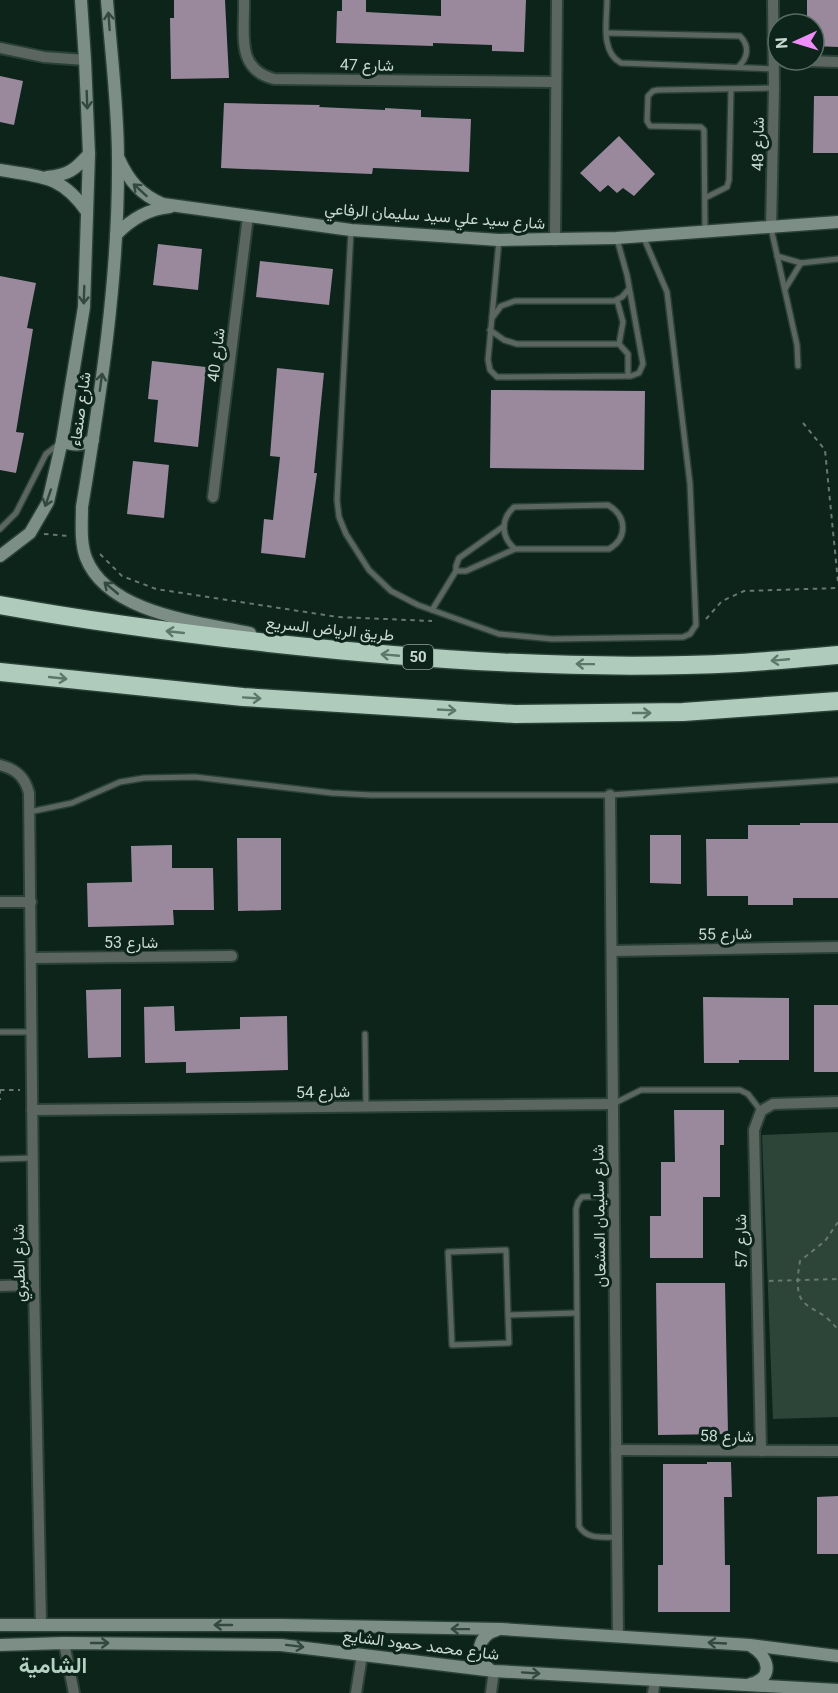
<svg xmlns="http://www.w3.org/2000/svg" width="838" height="1693" viewBox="0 0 838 1693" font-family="Roboto,Vazirmatn,sans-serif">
<rect width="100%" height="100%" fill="#0c241a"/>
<polygon fill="#2d4439" points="838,1132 838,1417 773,1419 762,1135"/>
<g fill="#9a889c">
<polygon points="174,0 225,0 229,78 171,79 170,18 174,18"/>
<polygon points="342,0 366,0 366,12 441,16 441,0 526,0 524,52 492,51 492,45 433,43 433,46 336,43 337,11 342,11"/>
<polygon points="807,0 838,0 838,47 814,46 814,24 807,24"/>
<polygon points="0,76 23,81 14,125 0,122"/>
<polygon points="814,96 838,96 838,153 813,153"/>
<polygon points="224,103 320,105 319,107 385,110 385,108 421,110 421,117 471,119 469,172 373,168 372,174 221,168"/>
<polygon points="619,136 655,174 634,196 623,188 617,193 608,185 600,192 580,173"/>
<polygon points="158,244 202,249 198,290 153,285"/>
<polygon points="260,261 333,269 329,305 256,297"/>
<polygon points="0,276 36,283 27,328 33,329 16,432 24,433 16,473 0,470"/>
<polygon points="152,361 206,367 198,447 154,442 158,400 148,399"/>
<polygon points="277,368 324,373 314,473 317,473 305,558 261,553 264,519 273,520 280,457 270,456"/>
<polygon points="491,390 645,391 644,470 490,468"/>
<polygon points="133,461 169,465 164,518 127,514"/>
<polygon points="800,823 838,823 838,898 793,898 793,905 748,905 748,896 707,896 706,839 748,839 748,825 800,825"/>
<polygon points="650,835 681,835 681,884 650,883"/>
<polygon points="237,838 281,838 281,910 238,911"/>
<polygon points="172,845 172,868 213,868 214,910 173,910 174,925 88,927 87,883 132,882 131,846"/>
<polygon points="121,989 121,1057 88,1058 86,990"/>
<polygon points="703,997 789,998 789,1060 739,1060 739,1063 704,1063"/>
<rect x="814" y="1005" width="24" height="67"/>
<polygon points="174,1006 175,1031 240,1029 240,1017 287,1016 288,1070 186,1073 186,1062 145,1063 144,1007"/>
<polygon points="674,1110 724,1110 724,1145 720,1145 720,1197 703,1197 703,1258 650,1258 650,1216 661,1216 661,1162 675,1162"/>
<polygon points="656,1283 725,1283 728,1434 658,1435"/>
<polygon points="707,1462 731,1462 732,1497 724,1497 725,1565 730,1565 730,1612 658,1612 658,1565 663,1565 663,1464 707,1464"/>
<polygon points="838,1496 838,1554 817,1554 817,1497"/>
</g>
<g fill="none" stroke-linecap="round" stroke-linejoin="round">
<g stroke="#2a4137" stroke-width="8">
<g id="lane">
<path d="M607 0C607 20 600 52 621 63L774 69"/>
<path d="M607 33 740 36C750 46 748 58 738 67"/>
<polyline points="705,198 727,187 729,180 731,89"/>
<polyline points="771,228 797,345 798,366"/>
<polyline points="351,230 337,500 339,517 346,534 369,570 391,591 418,605 499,634 552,639 683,637 690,634 696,625 690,484 667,292 643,236"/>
<polyline points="705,231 704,130 701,127 650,126 647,121 648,96 653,91 658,90 774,88"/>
<polyline points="499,240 488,360 490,370 497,377 631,376 639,373 643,364 627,275 617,239"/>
<polyline points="777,256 801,263 838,259"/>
<polyline points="785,289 801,263"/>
<polyline points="617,300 623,322 619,344"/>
<polyline points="492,318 501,306 515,301 614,301 622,297 629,289"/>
<polyline points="490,330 504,340 517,344 619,344 628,354 628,376"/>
<polyline points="0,529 16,513 46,454 59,444"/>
<path d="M456 571H466L515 549H609C628 538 627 516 608 505L514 507C500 520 501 537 515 549"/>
<polyline points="432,610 456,571 456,566 459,558 504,526"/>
<polyline points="29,812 72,803 120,782 144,778 195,777 332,793 371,795 610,795 838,780"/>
<polyline points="0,1032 31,1032"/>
<polyline points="365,1034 366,1106"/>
<polyline points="613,1104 641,1090 740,1090 748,1094 761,1111"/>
<polyline points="0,1159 33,1158"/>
<path d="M614 1196 582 1197 578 1202 576 1209 579 1526C587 1540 603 1537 617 1537"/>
<polyline points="508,1315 506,1250 448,1252 452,1345 509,1343 508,1315 577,1313"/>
</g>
</g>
<g stroke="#2a4137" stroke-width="14">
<g id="street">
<path d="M244 0C245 33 235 69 274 79L555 82"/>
<polyline points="0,48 44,57 85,60"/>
<polyline points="780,60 838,62"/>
<polyline points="771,228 774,88 773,0"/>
<polyline points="555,240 557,0"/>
<polyline points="213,497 248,216"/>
<path d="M0 765C16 769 25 777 29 793L34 1285 41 1624"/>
<polyline points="610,795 618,1637"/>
<polyline points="0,902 31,902"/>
<polyline points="612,951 838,947"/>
<polyline points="31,958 232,956"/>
<polyline points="32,1110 613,1104"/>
<polyline points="0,1286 34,1285"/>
<polyline points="616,1450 838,1451"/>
<polyline points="761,1451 754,1130 761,1111 773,1104 838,1102"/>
<polyline points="64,1643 74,1693"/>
<polyline points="356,1693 362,1655"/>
<polyline points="491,1693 494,1671"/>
<polyline points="653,1693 655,1681"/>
</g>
</g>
<g stroke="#2a4137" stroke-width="15">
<g id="secondary">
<path d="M107 0C111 53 118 106 118 159 119 276 101 392 82 507 82 523 80 542 86 558 108 614 200 622 250 633"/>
<path d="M119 159C129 181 141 195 163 204L351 230 499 240 616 238 838 222"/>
<path d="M0 170C41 177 62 175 87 212"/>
<path d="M47 177C68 175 75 170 89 154"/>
<path d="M116 235C131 219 148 209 170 207"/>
<path d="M62 441C73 446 82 446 93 440"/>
<polyline points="0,556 30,533 48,502 62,441 84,307 89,154 85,60 81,0"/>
<polyline points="0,1625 282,1625 501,1629 750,1645 838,1656"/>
<polyline points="0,1645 64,1643 281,1645 494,1671 838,1690"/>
<path d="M490 1670C475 1657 476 1636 497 1630"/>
<path d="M750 1684C775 1678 769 1657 751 1646"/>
</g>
</g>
<g stroke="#2a4137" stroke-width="21">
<g id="highway">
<path d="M0 605C89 621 179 633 269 643 424 660 582 671 739 663 772 661 805 658 838 655"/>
<polyline points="0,672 243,697 515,714 683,712 838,701"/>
</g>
</g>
<g stroke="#667970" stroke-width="2" stroke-dasharray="4.5 4.5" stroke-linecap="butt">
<polyline points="803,423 825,450 838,582"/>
<polyline points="44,534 69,536"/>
<polyline points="100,554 122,576 156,589 338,617 432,621"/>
<polyline points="706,619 722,601 744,591 838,588"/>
<polyline points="0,1089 0,1100"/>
<polyline points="0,1090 20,1090"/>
<path d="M838 1222 825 1241 800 1261C790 1318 815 1298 838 1330"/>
<polyline points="769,1281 838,1279"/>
</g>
<use href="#lane" stroke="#5b6660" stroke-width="5"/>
<use href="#street" stroke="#5b6660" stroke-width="10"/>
<use href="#secondary" stroke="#7c8e85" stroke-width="12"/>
<use href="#highway" stroke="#aecbbc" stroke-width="18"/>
</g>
<defs><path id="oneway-shaft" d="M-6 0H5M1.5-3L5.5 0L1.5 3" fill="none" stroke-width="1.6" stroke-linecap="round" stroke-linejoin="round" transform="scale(1.5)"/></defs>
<g stroke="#33493f">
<use href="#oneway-shaft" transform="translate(109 21) rotate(-94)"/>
<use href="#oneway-shaft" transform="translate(87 100) rotate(88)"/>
<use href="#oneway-shaft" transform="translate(140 190) rotate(-138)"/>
<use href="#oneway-shaft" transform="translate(84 295) rotate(92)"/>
<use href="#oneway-shaft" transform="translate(101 382) rotate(-82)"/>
<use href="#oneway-shaft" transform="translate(48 498) rotate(109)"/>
<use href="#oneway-shaft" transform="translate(111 588) rotate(-140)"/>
<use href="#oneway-shaft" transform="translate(223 1625) rotate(-180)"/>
<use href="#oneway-shaft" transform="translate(460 1629) rotate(-179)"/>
<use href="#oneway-shaft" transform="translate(100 1643)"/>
<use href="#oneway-shaft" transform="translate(717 1643) rotate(-177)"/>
<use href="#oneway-shaft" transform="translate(295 1646) rotate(7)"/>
<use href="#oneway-shaft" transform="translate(531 1673) rotate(4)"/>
</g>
<g stroke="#5d786b">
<use href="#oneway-shaft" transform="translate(175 632) rotate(-174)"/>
<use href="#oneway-shaft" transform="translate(390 655) rotate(-175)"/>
<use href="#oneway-shaft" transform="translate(780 660) rotate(175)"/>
<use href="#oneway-shaft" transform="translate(585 664) rotate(-179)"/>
<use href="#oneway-shaft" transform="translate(58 678) rotate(6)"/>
<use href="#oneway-shaft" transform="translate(252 698) rotate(4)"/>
<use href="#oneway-shaft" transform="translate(447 710) rotate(3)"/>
<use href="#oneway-shaft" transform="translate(642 713)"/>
</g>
<g text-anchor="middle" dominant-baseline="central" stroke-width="6" stroke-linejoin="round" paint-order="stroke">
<rect fill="#0c241a" stroke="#90a299" stroke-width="1.5" x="403" y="645" width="30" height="24" rx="4.5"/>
<g font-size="15" font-weight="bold" fill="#c9d8d0">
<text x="418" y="657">50</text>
</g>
<g font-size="16" fill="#c9d8d0" stroke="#0c241a">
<text transform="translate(367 65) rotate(1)">شارع 47</text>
<text transform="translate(758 144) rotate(-89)">شارع 48</text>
<text transform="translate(435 216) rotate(4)">شارع سيد علي سيد سليمان الرفاعي</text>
<text transform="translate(216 355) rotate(-83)">شارع 40</text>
<text transform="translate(80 409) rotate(-82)">شارع صنعاء</text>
<text transform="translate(330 629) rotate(6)">طريق الرياض السريع</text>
<text transform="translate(725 934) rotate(-1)">شارع 55</text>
<text x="131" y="942">شارع 53</text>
<text transform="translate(323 1092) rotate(-1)">شارع 54</text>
<text transform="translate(599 1216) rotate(-91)">شارع سليمان المشعان</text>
<text transform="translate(741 1241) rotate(-91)">شارع 57</text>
<text transform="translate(19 1263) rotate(-91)">شارع الطبري</text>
<text transform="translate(727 1436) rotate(1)">شارع 58</text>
<text transform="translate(421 1645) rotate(7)">شارع محمد حمود الشايع</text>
</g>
<g font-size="22" font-weight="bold" fill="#b4d1c2" stroke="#0c241a">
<text x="53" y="1665">الشامية</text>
</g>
</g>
<g transform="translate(796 42) rotate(266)"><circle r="28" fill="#0c241a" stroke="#586c63" stroke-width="1.5"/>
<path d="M0-4.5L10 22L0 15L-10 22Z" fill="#ee8cf8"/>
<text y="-9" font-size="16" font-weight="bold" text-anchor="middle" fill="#c9d8d0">N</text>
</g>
</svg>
